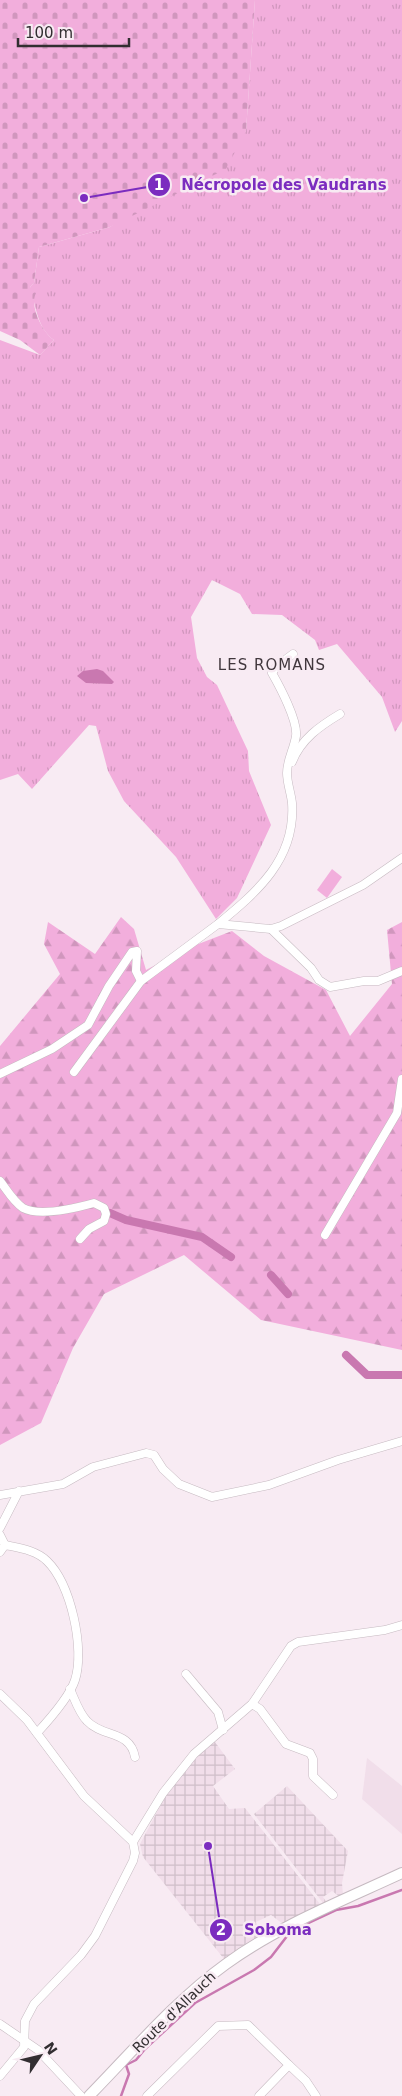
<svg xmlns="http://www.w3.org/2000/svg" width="402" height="2096" viewBox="0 0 402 2096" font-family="'DejaVu Sans',sans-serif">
<defs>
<pattern id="industrial-grid" width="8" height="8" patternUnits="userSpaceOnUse" patternTransform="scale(1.25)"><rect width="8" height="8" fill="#f1deea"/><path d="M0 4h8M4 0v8" fill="none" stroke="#cfbfc9"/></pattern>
<pattern id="grass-tufts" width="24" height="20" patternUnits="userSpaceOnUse" patternTransform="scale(1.25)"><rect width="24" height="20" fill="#f2aedc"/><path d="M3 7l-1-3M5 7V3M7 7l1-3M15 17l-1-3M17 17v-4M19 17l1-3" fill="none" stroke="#d096bd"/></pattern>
<pattern id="forest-firs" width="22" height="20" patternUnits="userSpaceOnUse" patternTransform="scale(1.25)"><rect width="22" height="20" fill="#f2aedc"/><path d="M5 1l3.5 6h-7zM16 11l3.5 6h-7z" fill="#d096bd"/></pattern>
<pattern id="cemetery-stones" width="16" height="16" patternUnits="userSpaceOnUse" patternTransform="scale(1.25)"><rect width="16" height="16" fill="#f2aedc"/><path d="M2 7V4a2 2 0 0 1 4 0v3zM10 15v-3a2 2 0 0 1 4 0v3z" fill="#d096bd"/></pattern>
</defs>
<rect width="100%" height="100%" fill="#f8ebf3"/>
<polygon fill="#f1deea" points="367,1758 402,1786 402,1834 362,1799"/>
<g fill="url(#industrial-grid)">
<polygon points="212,1738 235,1769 213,1786 229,1809 245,1808 320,1904 283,1924 271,1915 256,1922 263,1934 224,1959 143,1857 140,1844 165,1797 196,1754"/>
<polygon points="287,1786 348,1851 342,1883 343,1895 340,1897 332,1891 323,1897 327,1903 323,1903 254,1814"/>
</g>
<path fill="url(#grass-tufts)" d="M255 0H402V721L395 732 382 697 337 644 319 650 315 640 282 615 252 614 240 594 212 580 191 617 197 658 207 677 217 685 248 751 249 771 271 825 237 898 216 919 176 857 124 801 108 771 96 726 89 725 32 789 18 774 0 780V340L40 355 54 340C37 328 36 306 30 287L34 283 39 247 110 227 246 131Z"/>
<polygon fill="url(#forest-firs)" points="121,917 134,929 146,970 188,948 232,931 264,956 326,990 350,1036 392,984 387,930 402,922 402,1350 261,1320 184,1255 104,1294 73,1348 41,1423 0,1445 0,1046 60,974 44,944 48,922 95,954"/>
<path fill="url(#cemetery-stones)" d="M0 0H255L246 131 226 169 110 227 39 247 34 283 30 287 36 293C29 306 43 333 54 340L40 355 20 340 0 331Z"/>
<polygon fill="#f2aedc" points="332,869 342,877 327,898 317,890"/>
<polygon fill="#c978b0" points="97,669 103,671 114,682 112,684 86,683 77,676 83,671"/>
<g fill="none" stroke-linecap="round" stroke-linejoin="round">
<polyline stroke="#c978b0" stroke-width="2.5" points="121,2096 129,2074 126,2065 136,2060 145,2049 195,2003 254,1970 271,1957 291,1931 336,1910 358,1906 402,1890"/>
<g stroke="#c978b0" stroke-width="8">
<polyline points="110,1213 126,1220 202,1237 231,1257"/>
<polyline points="271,1275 288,1294"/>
<polyline points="346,1355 367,1375 402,1375"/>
</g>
<g stroke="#c6bac1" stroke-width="9">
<g id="street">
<path d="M292 762C301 739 320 726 340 714"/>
<path d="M218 924C257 892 296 859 292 803 291 793 287 783 287 773 287 760 294 749 296 736 298 721 280 687 272 673L277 666 293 654"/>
<polyline points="271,929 311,968 319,980 330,987 364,981 378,981 402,971"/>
<polyline points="74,1072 141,981"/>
<polyline points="0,1074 52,1049 88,1025 109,986 132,952 137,951 136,971 141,981 218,924 271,929 281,926 363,885 402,858"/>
<path d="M0 1181C7 1190 13 1201 23 1208 40 1217 76 1208 94 1203L104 1208 106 1214 104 1221 89 1229 80 1239"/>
<polyline points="325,1235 397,1113 402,1079"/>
<polyline points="0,1495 63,1484 93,1467 146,1453 154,1455 163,1469 179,1484 212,1497 269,1485 338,1460 402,1441"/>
<polyline points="0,1528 19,1491"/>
<polyline points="0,1535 5,1545 0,1552"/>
<path d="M5 1545C19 1548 36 1550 47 1561 71 1584 85 1649 75 1680 70 1696 48 1721 37 1733"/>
<polyline points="186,1674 218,1712 223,1730"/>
<path d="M70 1689C75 1700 79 1713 87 1721 103 1738 130 1730 135 1757"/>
<polyline points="0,1694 27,1720 84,1796 133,1842"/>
<polyline points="252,1704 260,1709 286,1744 310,1753 313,1759 313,1776 333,1795"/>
<polyline points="0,2024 38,2050 81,2096"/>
<polyline points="289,2065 306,2081 316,2096"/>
<polyline points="0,2076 24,2047 25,2021 34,2004 81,1955 95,1936 133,1861 135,1853 133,1842 163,1793 194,1754 252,1704 291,1646 298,1642 385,1630 402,1625"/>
<polyline points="147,2096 218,2026 248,2025 289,2065 259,2096"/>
</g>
</g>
<g stroke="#c6bac1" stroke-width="12">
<path id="secondary" d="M89 2096C132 2052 176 2000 226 1964 278 1926 344 1900 402 1873"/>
</g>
<use href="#street" stroke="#fff" stroke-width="8"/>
<use href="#secondary" stroke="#fff" stroke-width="10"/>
</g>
<g text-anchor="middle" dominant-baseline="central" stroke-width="5" stroke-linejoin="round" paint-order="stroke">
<g font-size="14" fill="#322e31" stroke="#f8ebf3">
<text transform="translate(174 2012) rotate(-44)">Route d'Allauch</text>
</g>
<g font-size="15" letter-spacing="1" fill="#41373d" stroke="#f8ebf3">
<text x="272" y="665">LES ROMANS</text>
</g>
</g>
<path fill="none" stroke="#7b2cbf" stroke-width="2" d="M84 198L159 185M208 1846L221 1930"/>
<g fill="#7b2cbf" stroke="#f8ebf3" stroke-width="2">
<circle cx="84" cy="198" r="5"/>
<circle cx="208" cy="1846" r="5"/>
<circle cx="159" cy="185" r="12"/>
<circle cx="221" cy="1930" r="12"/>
</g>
<g font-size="15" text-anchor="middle" font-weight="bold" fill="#fff">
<text x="159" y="190">1</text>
<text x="221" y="1935">2</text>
</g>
<g font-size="15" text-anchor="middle" font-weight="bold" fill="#7b2cbf" stroke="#f8ebf3" stroke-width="5" stroke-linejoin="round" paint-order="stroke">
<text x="284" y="190">Nécropole des Vaudrans</text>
<text x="278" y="1935">Soboma</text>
</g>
<g transform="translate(40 2056) rotate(55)" stroke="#f8ebf3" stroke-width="4" paint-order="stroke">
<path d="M0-4L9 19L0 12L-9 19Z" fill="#322e31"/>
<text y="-8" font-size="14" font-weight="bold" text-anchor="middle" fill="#322e31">N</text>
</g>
<path d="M18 38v8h111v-8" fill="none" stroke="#322e31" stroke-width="2.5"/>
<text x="25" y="38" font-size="15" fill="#322e31" stroke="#f8ebf3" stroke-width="4" paint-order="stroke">100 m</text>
</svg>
